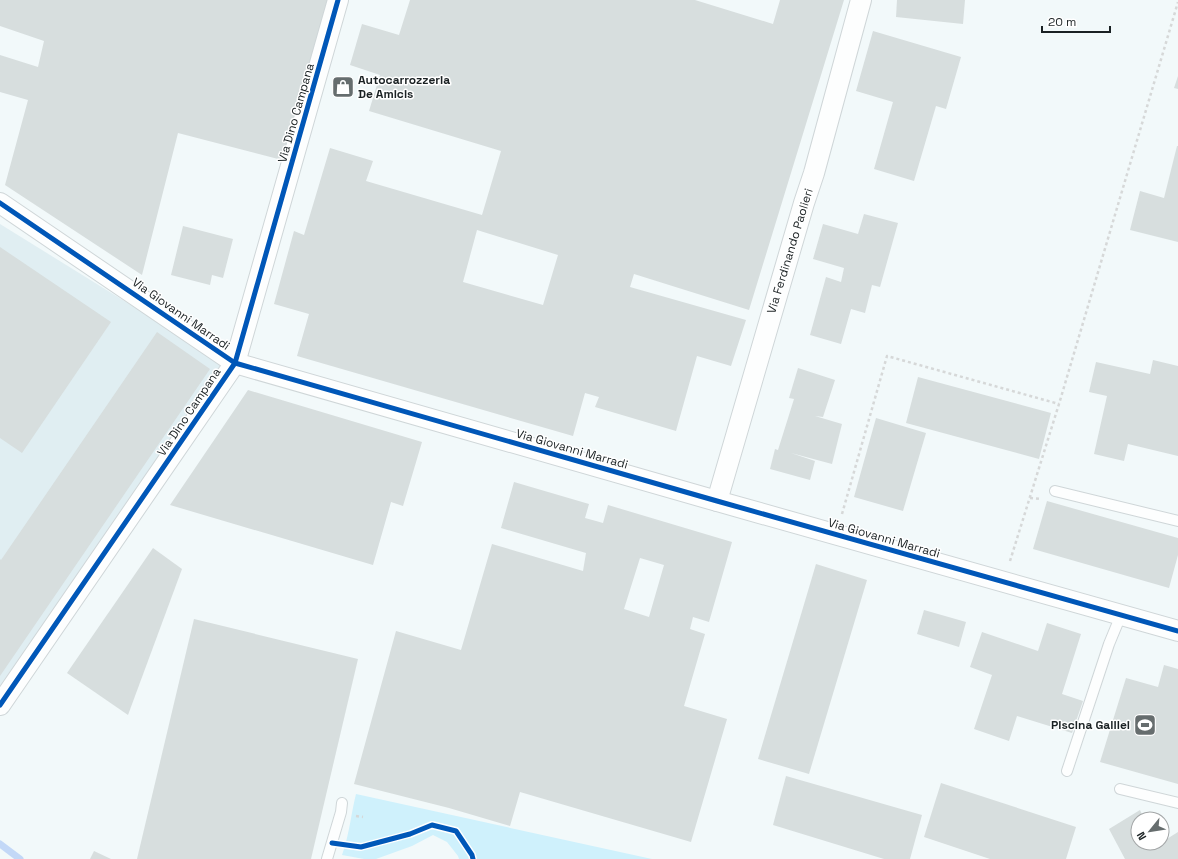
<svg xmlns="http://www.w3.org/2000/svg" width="1178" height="859" viewBox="0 0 1178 859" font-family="'Space Grotesk',sans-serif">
<rect width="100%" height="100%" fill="#f2f9fa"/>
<polygon fill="#e0eef2" points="0,224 226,364 0,695"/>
<path fill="#cff1fc" d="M356 794 652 859H459L458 856 447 842 433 835 412 846 376 859H364L342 855C349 836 351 814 356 794Z"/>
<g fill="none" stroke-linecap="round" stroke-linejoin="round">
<polyline stroke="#c3d8f7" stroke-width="7" points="0,844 20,859"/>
</g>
<g fill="#d7dede" fill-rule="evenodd">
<polygon points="0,0 329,0 282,160 178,133 142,275 5,185 28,100 0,92 0,55 38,67 44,41 0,26"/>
<path d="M410 0H695L773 24 780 0H844L749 310 634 274 630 287 746 320 731 366 697 356 676 431 595 407 599 397 585 393 573 436 297 356 309 314 274 304 294 231 304 235 330 148 373 161 366 181 482 215 501 151 369 111 380 75 350 65 362 24 399 35ZM477 230 558 255 543 305 463 282Z"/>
<polygon points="897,0 965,0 963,24 896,17"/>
<polygon points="873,31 961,57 946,109 936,106 914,181 874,169 893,102 856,91"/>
<polygon points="1178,76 1178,89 1174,88"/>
<polygon points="1177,146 1178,146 1178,242 1130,230 1140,191 1164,198"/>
<polygon points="864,214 898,223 880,287 872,285 865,313 851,309 841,344 810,335 826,277 841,282 844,268 813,259 823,224 858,234"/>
<polygon points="183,226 233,239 223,278 212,275 210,285 171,275"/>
<polygon points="0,247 111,322 22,453 0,438"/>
<polygon points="157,332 210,369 0,676 0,559 1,560"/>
<polygon points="1153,360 1178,366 1178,456 1128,444 1124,461 1094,454 1107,396 1089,392 1096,362 1150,374"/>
<polygon points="798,368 835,380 823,417 815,416 842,424 832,464 791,453 815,461 810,480 770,469 775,449 778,450 794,399 789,398"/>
<polygon points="918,377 1051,413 1039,459 906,423"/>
<polygon points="248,390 422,442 403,506 391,502 373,565 170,505"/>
<polygon points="876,418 926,433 903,511 854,497"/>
<path d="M514 482 589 504 585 518 596 521 603 523 608 505 732 542 709 622 693 617 690 629 705 634 684 706 727 719 691 842 520 792 510 826 449 808 354 784 396 631 461 650 492 544 583 571 586 553 501 528ZM640 558 664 565 649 617 624 609Z"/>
<polygon points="1047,501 1178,538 1178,555 1169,588 1033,549"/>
<polygon points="153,548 182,569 128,715 67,673"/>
<polygon points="816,564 867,580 809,774 758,759"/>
<polygon points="924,610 966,622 959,647 917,634"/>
<polygon points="194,619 358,659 311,859 137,859"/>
<polygon points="1047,623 1081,634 1062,694 1083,701 1072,733 1017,716 1009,741 974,729 992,675 970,667 982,632 1038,651"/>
<polygon points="1164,665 1178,669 1178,784 1100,762 1126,678 1158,687"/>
<polygon points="786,776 922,815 910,859 884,859 773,825"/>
<polygon points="941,783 1076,827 1066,859 990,859 924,837"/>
<polygon points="1140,810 1144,819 1138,819 1138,843 1162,843 1162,842 1178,832 1178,859 1125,859 1109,829"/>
<polygon points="94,851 111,859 90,859"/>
</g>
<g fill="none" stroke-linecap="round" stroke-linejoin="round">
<g stroke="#cfd6d8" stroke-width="12">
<g id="service">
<polyline points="1055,491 1178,521"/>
<polyline points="1067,771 1109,644 1121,615"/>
<polyline points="1120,789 1178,803"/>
<polyline points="327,859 341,812 342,803"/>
</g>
</g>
<g stroke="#cfd6d8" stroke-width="22">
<g id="minor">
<polyline points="0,203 235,363 717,501 1178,631"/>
<polyline points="717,501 804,203 814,173 861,0"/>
<polyline points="0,705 235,363 338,0"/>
</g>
</g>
<g stroke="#d6d8d8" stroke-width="2.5" stroke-dasharray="3 3" stroke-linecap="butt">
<polyline points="1030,498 1041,499"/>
<polyline points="842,514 887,356 1059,404"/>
<polyline points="1010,561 1059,404 1178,2"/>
<polyline points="356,816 363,817"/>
</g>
<use href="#service" stroke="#fdfefe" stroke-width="10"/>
<use href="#minor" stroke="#fdfefe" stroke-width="20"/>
<g stroke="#fff" stroke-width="8">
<g id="cycleway">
<polyline points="0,203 235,363 717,501 1178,631"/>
<polyline points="0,705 235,363 338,0"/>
<polyline points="332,843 361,847 410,834 432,825 456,831 472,855 473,859"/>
</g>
</g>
<use href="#cycleway" stroke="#0057b8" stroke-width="5"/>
</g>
<defs>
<g id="shop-square" transform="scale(1.15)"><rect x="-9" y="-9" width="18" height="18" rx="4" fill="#666d6e" stroke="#fff"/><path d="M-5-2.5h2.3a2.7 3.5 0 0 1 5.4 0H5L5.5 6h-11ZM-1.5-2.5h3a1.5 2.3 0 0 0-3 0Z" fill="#fff"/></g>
<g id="stadium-square" transform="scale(1.15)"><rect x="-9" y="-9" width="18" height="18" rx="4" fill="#666d6e" stroke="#fff"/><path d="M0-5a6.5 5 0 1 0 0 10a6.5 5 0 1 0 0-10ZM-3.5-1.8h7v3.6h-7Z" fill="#fff"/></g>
</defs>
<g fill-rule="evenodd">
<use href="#shop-square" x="343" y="87"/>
<use href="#stadium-square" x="1145" y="725"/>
</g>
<g text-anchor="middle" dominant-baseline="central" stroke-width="3" stroke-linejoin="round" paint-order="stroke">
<g font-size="12" font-weight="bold" fill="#1a2123" stroke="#fff" text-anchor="start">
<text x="358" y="80">Autocarrozzeria<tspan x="358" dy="14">De Amicis</tspan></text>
<text x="1130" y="725" text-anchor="end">Piscina Galilei</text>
</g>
<g font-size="12" fill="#1a2123" stroke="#fff">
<text transform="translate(296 113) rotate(-74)">Via Dino Campana</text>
<text transform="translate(790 251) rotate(-73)">Via Ferdinando Paolieri</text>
<text transform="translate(181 314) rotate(35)">Via Giovanni Marradi</text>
<text transform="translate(189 412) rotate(-56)">Via Dino Campana</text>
<text transform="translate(572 449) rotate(16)">Via Giovanni Marradi</text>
<text transform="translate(884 538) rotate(16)">Via Giovanni Marradi</text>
</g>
</g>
<g transform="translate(1150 831) rotate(240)"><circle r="19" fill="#ffffff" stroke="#a3a6a7"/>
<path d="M0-3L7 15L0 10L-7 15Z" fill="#666d6e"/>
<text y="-6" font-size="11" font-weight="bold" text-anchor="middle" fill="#1a2123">N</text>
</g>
<path d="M1042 26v6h68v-6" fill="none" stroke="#1a2123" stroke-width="2"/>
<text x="1048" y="26" font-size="12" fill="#1a2123" stroke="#ffffff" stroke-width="3" paint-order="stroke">20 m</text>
</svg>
